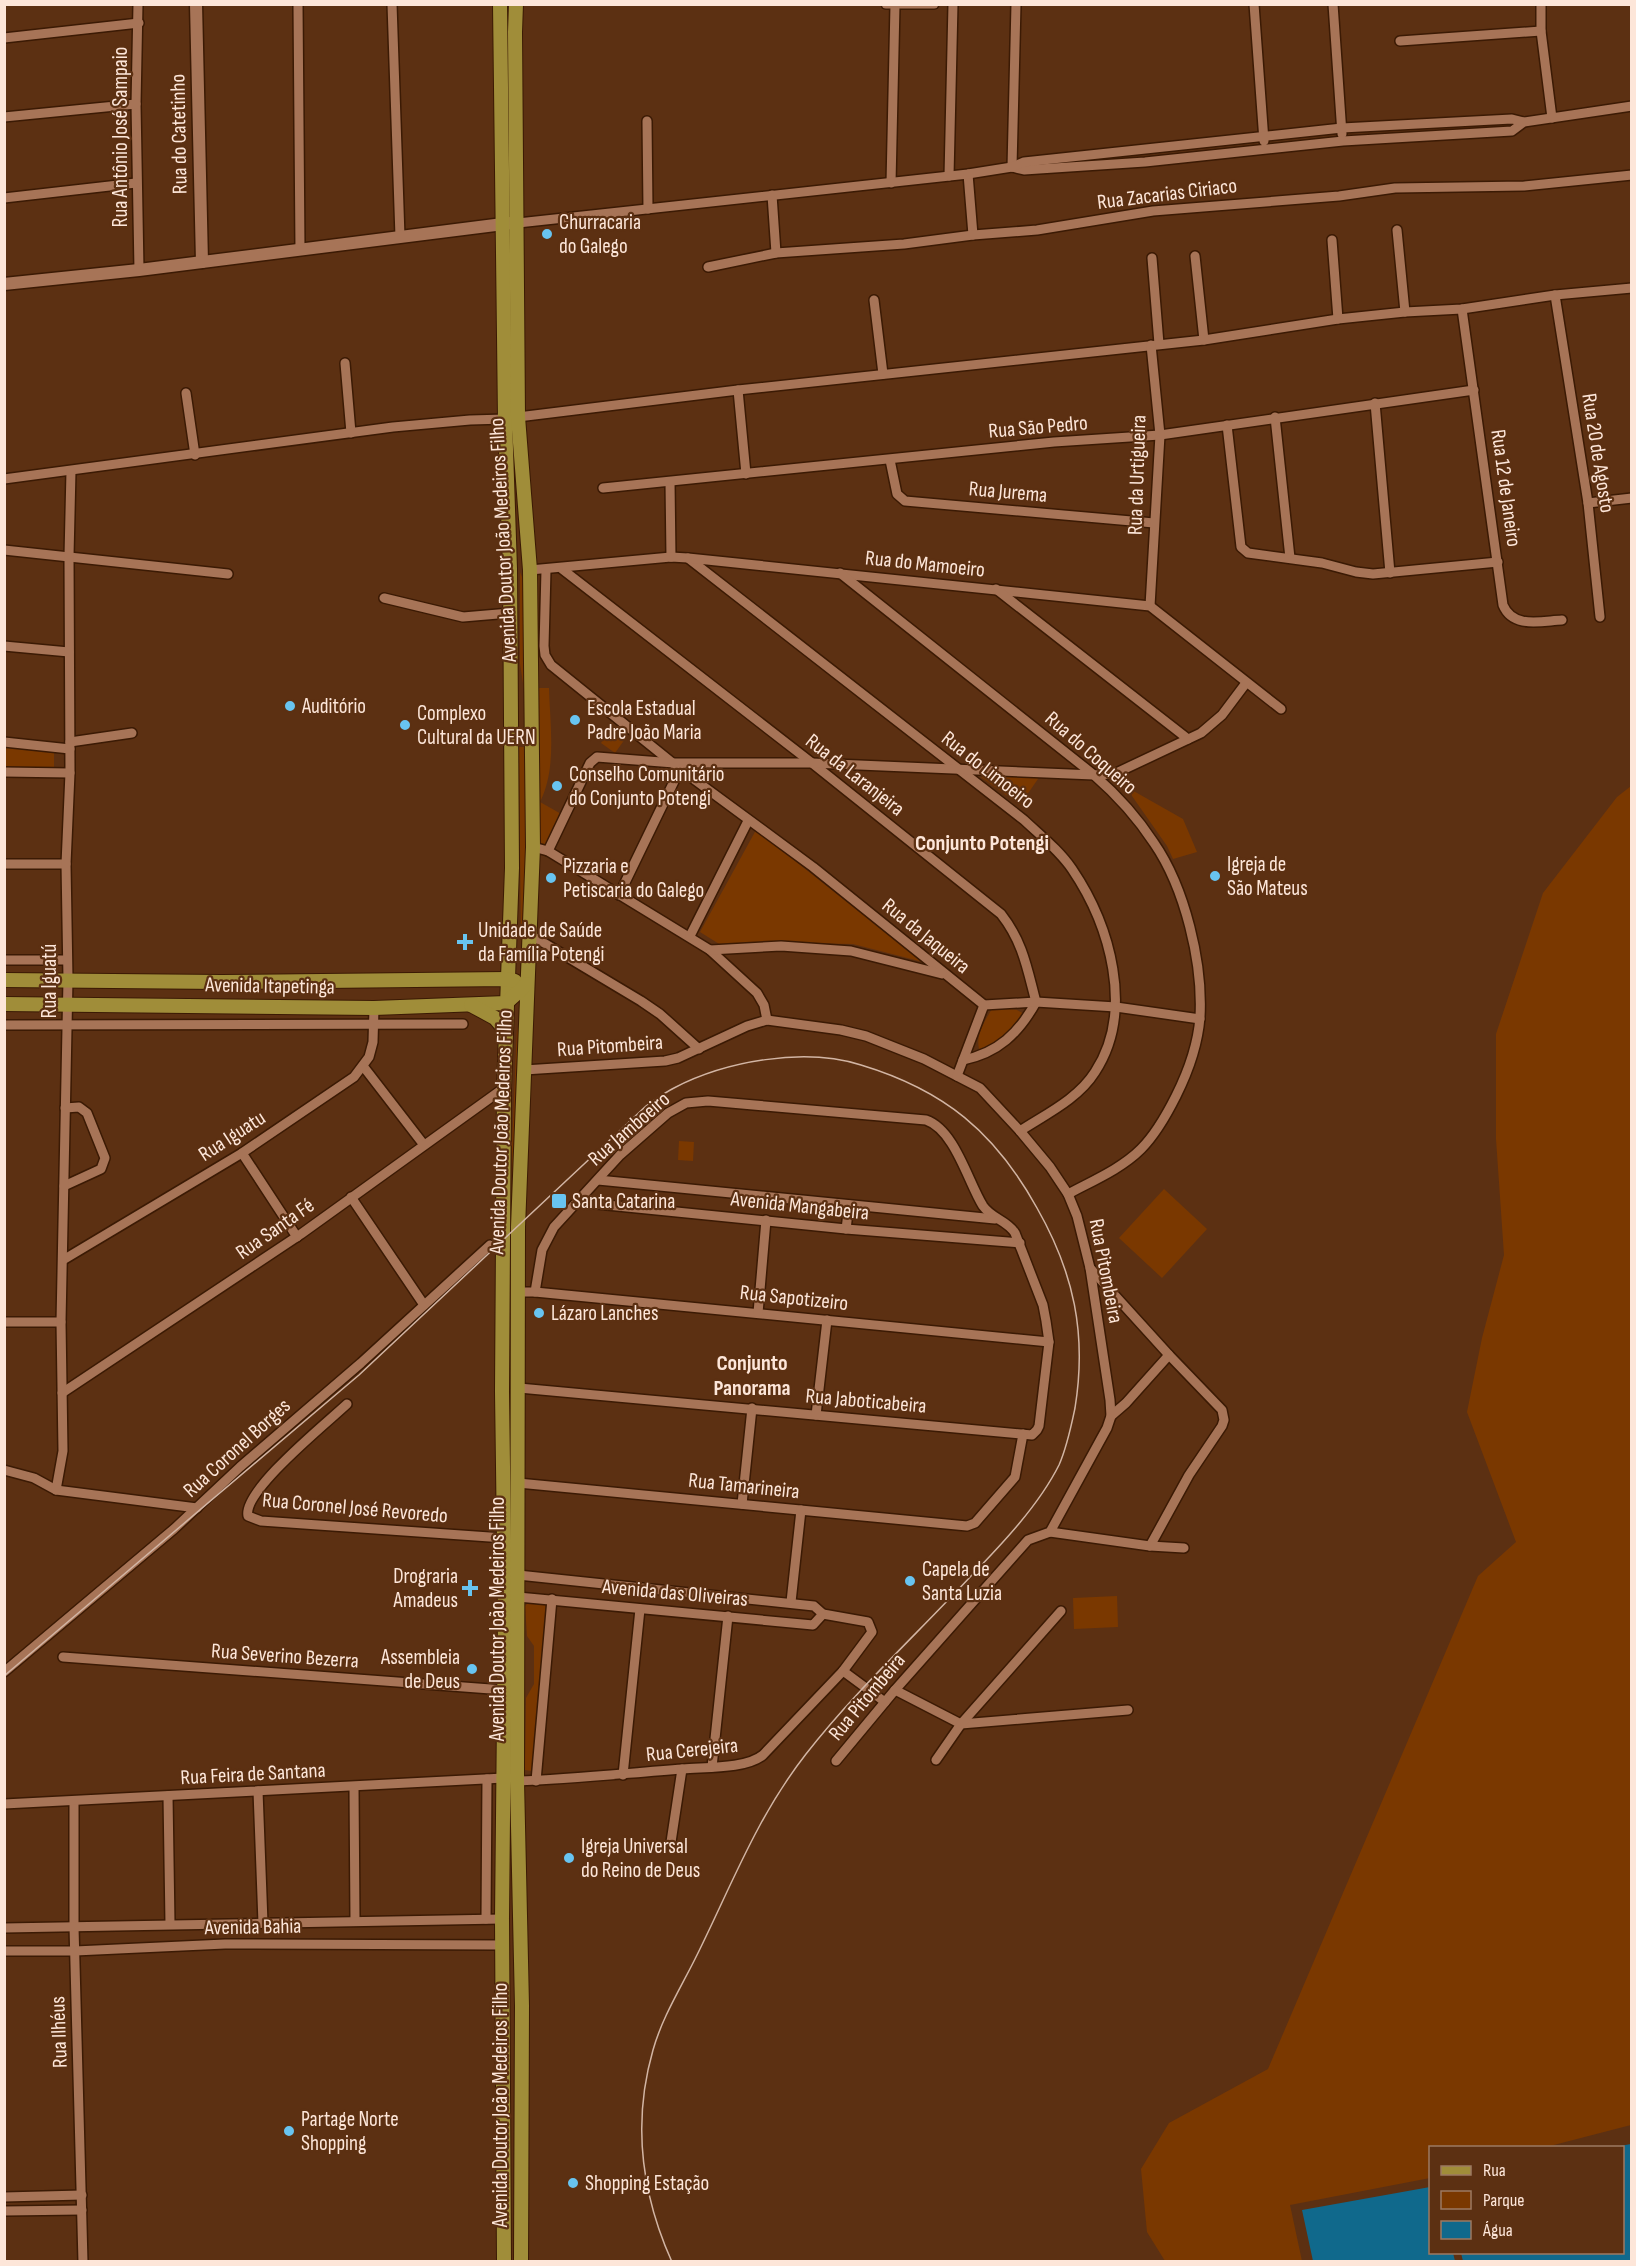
<svg xmlns="http://www.w3.org/2000/svg" width="1636" height="2266" viewBox="0 0 1636 2266" font-family="'Sofia Sans Condensed',sans-serif">
<rect width="100%" height="100%" fill="#5c3012"/>
<g fill="#7a3800">
<polygon points="520,572 524,582 525,696 520,664"/>
<path d="M535 688H549C550 726 557 768 540 802L563 815 547 849 538 845Z"/>
<polygon points="610,729 625,739 615,753 601,743"/>
<polygon points="5,747 54,753 54,768 5,767"/>
<polygon points="519,747 527,747 528,893 521,946"/>
<polygon points="1040,776 1020,805 981,777"/>
<polygon points="1631,786 1631,2125 1546,2147 1430,2148 1430,2178 1290,2205 1302,2261 1165,2261 1147,2232 1141,2169 1169,2123 1268,2069 1478,1576 1516,1542 1467,1412 1482,1338 1504,1255 1496,1139 1496,1034 1543,893 1617,797"/>
<polygon points="1130,789 1183,819 1197,852 1173,859 1167,846 1132,796"/>
<polygon points="756,830 923,962 853,944 795,943 724,947 700,932"/>
<path d="M993 1007 1017 1010 1026 1015 1000 1040 980 1052C974 1036 985 1021 993 1007Z"/>
<polygon points="517,1027 524,1067 513,1208 512,1146"/>
<polygon points="679,1141 694,1142 693,1161 678,1160"/>
<polygon points="1164,1189 1207,1229 1162,1278 1119,1238"/>
<polygon points="1117,1596 1118,1627 1074,1629 1073,1598"/>
<polygon points="529,1602 548,1604 532,1771 525,1770 525,1760 526,1698 534,1684 534,1646 527,1636 525,1606"/>
</g>
<g fill="#10698c">
<polygon points="1631,2144 1631,2261 1463,2261 1461,2253 1622,2252 1622,2148 1614,2147"/>
<polygon points="1430,2187 1430,2252 1453,2253 1455,2261 1313,2261 1302,2210"/>
</g>
<g fill="none" stroke-linecap="round" stroke-linejoin="round">
<g stroke="#3b1a04" stroke-width="12">
<g id="street">
<polyline points="138,4 136,104 139,270"/>
<polyline points="298,4 300,250"/>
<polyline points="392,4 400,237"/>
<polyline points="886,4 934,4"/>
<polyline points="1254,4 1264,141"/>
<polyline points="1333,4 1342,134"/>
<polyline points="1541,4 1541,31 1552,118"/>
<polyline points="4,38 139,23"/>
<polyline points="1400,41 1541,31"/>
<polyline points="4,117 136,104"/>
<polyline points="647,121 648,209"/>
<polyline points="1012,167 1024,170 1145,162 1343,141 1512,131 1524,122 1632,106"/>
<polyline points="1012,167 1016,4"/>
<polyline points="968,174 973,235"/>
<polyline points="949,176 953,4"/>
<polyline points="891,183 895,5"/>
<polyline points="772,195 776,253"/>
<polyline points="4,198 136,183"/>
<polyline points="518,223 968,174 1012,167 1024,162 1342,128 1512,119 1524,122"/>
<polyline points="1397,230 1405,312"/>
<polyline points="1332,240 1338,319"/>
<polyline points="1195,256 1204,340"/>
<polyline points="1152,258 1159,344"/>
<polyline points="708,267 776,253 904,244 973,235 1037,230 1153,211 1339,196 1395,188 1524,186 1632,175"/>
<polyline points="1555,295 1588,503 1600,617"/>
<polyline points="874,300 883,374"/>
<path d="M1462 309 1503 605C1513 629 1541 621 1562 620"/>
<polyline points="345,363 351,433"/>
<polyline points="738,390 746,474"/>
<polyline points="186,393 195,455"/>
<polyline points="1375,403 1390,573"/>
<polyline points="518,417 738,390 1204,340 1338,319 1405,312 1462,309 1555,295 1632,288"/>
<polyline points="1275,417 1290,558"/>
<polyline points="1227,425 1241,547 1248,553 1322,563 1356,572 1373,574 1498,562"/>
<polyline points="890,460 897,494 905,501 1154,523"/>
<polyline points="4,479 393,427 470,420 505,419"/>
<polyline points="670,482 671,557"/>
<polyline points="603,488 1054,442 1160,435 1474,390"/>
<polyline points="1588,503 1632,498"/>
<polyline points="4,550 228,574"/>
<path d="M688 558 1024 820C1041 836 1059 850 1072 869 1110 925 1135 1011 1095 1072 1078 1099 1046 1114 1020 1131"/>
<path d="M562 569 812 763 1001 914C1023 942 1027 968 1036 1002 1019 1033 998 1053 963 1060"/>
<polyline points="530,570 671,557 688,558 1150,606 1281,709"/>
<polyline points="546,570 544,646 545,655 551,665 680,769 813,867 984,1005 1036,1002 1116,1007 1200,1019"/>
<path d="M840 573 1094 775C1117 795 1137 817 1154 843 1185 888 1203 963 1200 1017 1198 1044 1188 1072 1176 1096 1167 1114 1156 1134 1141 1149 1121 1169 1092 1181 1068 1194"/>
<polyline points="996,589 1188,739"/>
<polyline points="384,598 463,617 510,613"/>
<polyline points="1150,606 1160,435 1151,345"/>
<polyline points="4,646 69,652"/>
<polyline points="4,742 70,749"/>
<polyline points="70,742 132,733"/>
<polyline points="4,772 70,773"/>
<polyline points="533,847 548,851 710,950 757,993 764,1005 767,1020"/>
<polyline points="548,851 590,763 597,757 674,763 812,763 1094,775 1114,774 1201,733 1222,715 1246,683"/>
<polyline points="4,864 66,864"/>
<polyline points="619,895 680,769"/>
<polyline points="529,934 641,1001 660,1014 699,1049"/>
<polyline points="690,936 748,821"/>
<polyline points="710,950 781,946 851,951 942,974"/>
<polyline points="4,960 67,960"/>
<polyline points="4,1025 463,1024"/>
<polyline points="363,1066 424,1145"/>
<polyline points="524,1070 665,1061 678,1058 747,1026 767,1020 841,1030 866,1036 924,1059 980,1088 1020,1131 1050,1167 1068,1194 1077,1216 1090,1268 1110,1400 1111,1416 1107,1428 1050,1532 1028,1540 895,1690 836,1761"/>
<polyline points="957,1076 984,1005"/>
<polyline points="242,1153 297,1237"/>
<polyline points="598,1180 995,1219"/>
<polyline points="64,1186 101,1169 105,1158 87,1113 79,1107 65,1108"/>
<polyline points="351,1197 424,1305"/>
<polyline points="577,1202 846,1229 1020,1243"/>
<polyline points="846,1229 849,1205"/>
<polyline points="63,1260 242,1153 354,1077 369,1057 373,1042 374,1008"/>
<polyline points="1090,1268 1169,1355 1222,1410 1224,1420 1222,1426 1189,1475 1150,1546"/>
<path d="M518 1292H535L542 1250 554 1227 620 1155 668 1113 686 1103 708 1101 926 1120C955 1130 968 1182 983 1206 992 1219 1007 1220 1015 1233L1043 1305 1046 1321 1049 1342 1039 1426 1037 1430 1032 1435 519 1388"/>
<polyline points="535,1292 1049,1342"/>
<polyline points="758,1313 766,1220"/>
<polyline points="4,1322 61,1322"/>
<polyline points="62,1393 301,1234 504,1088"/>
<path d="M347 1404C328 1422 242 1491 248 1516L261 1521 504 1538"/>
<polyline points="816,1415 827,1320"/>
<polyline points="1111,1416 1126,1403 1169,1355"/>
<polyline points="4,1470 34,1478 56,1490 197,1508"/>
<polyline points="518,1483 967,1526 975,1523 1015,1477 1023,1434"/>
<polyline points="56,1490 63,1451 61,1322 68,979 66,864 70,773 69,556 71,471"/>
<polyline points="742,1504 752,1408"/>
<polyline points="1050,1532 1150,1546 1184,1548"/>
<polyline points="518,1597 813,1625 823,1614"/>
<polyline points="791,1602 801,1510"/>
<polyline points="63,1657 504,1690"/>
<polyline points="843,1671 885,1702"/>
<polyline points="4,1672 174,1529 240,1467 361,1363 490,1245"/>
<polyline points="895,1690 961,1724 1128,1710"/>
<polyline points="936,1760 961,1724 1061,1611"/>
<polyline points="712,1767 728,1616"/>
<polyline points="623,1775 640,1609"/>
<path d="M517 1781C573 1779 628 1773 683 1769 705 1767 746 1769 763 1755L843 1671 872 1632 868 1622 823 1614 814 1606 518 1575"/>
<polyline points="536,1781 552,1599"/>
<polyline points="354,1787 355,1921"/>
<polyline points="258,1791 263,1923"/>
<polyline points="168,1796 170,1924"/>
<polyline points="74,1802 74,1927 83,2262"/>
<polyline points="4,1804 504,1778"/>
<polyline points="671,1842 682,1769"/>
<polyline points="486,1919 487,1779"/>
<polyline points="4,1928 502,1919"/>
<polyline points="4,1951 75,1951 225,1944 502,1945"/>
<polyline points="4,2197 82,2195"/>
<polyline points="4,2211 82,2210"/>
</g>
</g>
<g stroke="#3b1a04" stroke-width="15">
<g id="secondary">
<polyline points="196,4 202,262"/>
<polyline points="4,284 139,270 511,223"/>
</g>
</g>
<g stroke="#3b1a04" stroke-width="16">
<g id="primary">
<polyline points="500,4 505,419 510,569 512,868 504,1088 502,1392 505,1615 502,1919 504,2262"/>
<polyline points="516,4 515,32 518,417 530,570 533,847 518,1227 517,1781 522,2006 521,2262"/>
<polyline points="4,980 221,982 507,979 515,981"/>
<polyline points="4,1004 374,1008 506,1003 527,984"/>
<polyline points="471,1005 495,1018 506,1031"/>
</g>
</g>
<use href="#street" stroke="#a77457" stroke-width="9"/>
<use href="#secondary" stroke="#a77457" stroke-width="12"/>
<use href="#primary" stroke="#a08d39" stroke-width="14"/>
<path stroke="#d2b5a4" stroke-width="1.5" d="M4 1676 359 1375 646 1106C655 1100 664 1093 674 1088 726 1061 804 1047 861 1065 944 1090 995 1132 1037 1208 1074 1273 1087 1334 1075 1408 1071 1427 1067 1447 1059 1465 1039 1505 1002 1544 971 1576 916 1635 856 1690 806 1754 756 1818 731 1887 695 1959 680 1989 662 2018 653 2050 632 2123 641 2193 672 2262"/>
</g>
<g fill="#68c4f0" stroke="#5c3012" stroke-width="2">
<circle cx="547" cy="234" r="6"/>
<circle cx="290" cy="706" r="6"/>
<circle cx="575" cy="720" r="6"/>
<circle cx="405" cy="725" r="6"/>
<circle cx="557" cy="786" r="6"/>
<circle cx="1215" cy="876" r="6"/>
<circle cx="551" cy="878" r="6"/>
<path d="M462 933h6v6h6v6h-6v6h-6v-6h-6v-6h6z"/>
<rect x="551" y="1193" width="16" height="16" rx="3"/>
<circle cx="539" cy="1313" r="6"/>
<circle cx="910" cy="1581" r="6"/>
<path d="M467 1579h6v6h6v6h-6v6h-6v-6h-6v-6h6z"/>
<circle cx="472" cy="1669" r="6"/>
<circle cx="569" cy="1858" r="6"/>
<circle cx="289" cy="2131" r="6"/>
<circle cx="573" cy="2183" r="6"/>
</g>
<g text-anchor="middle" dominant-baseline="central" stroke-width="4.5" stroke-linejoin="round" paint-order="stroke">
<g font-size="21" fill="#fde6d9" stroke="#5c3012">
<text transform="translate(179 134) rotate(-91)">Rua do Catetinho</text>
<text transform="translate(120 137) rotate(-90)">Rua Antônio José Sampaio</text>
<text transform="translate(1167 194) rotate(-7)">Rua Zacarias Ciriaco</text>
<text transform="translate(1038 427) rotate(-5)">Rua São Pedro</text>
<text transform="translate(1598 453) rotate(81)">Rua 20 de Agosto</text>
<text transform="translate(1137 475) rotate(-88)">Rua da Urtigueira</text>
<text transform="translate(1506 488) rotate(82)">Rua 12 de Janeiro</text>
<text transform="translate(1008 492) rotate(5)">Rua Jurema</text>
<text transform="translate(503 540) rotate(-93)">Avenida Doutor João Medeiros Filho</text>
<text transform="translate(925 564) rotate(6)">Rua do Mamoeiro</text>
<text transform="translate(1091 753) rotate(41)">Rua do Coqueiro</text>
<text transform="translate(988 770) rotate(38)">Rua do Limoeiro</text>
<text transform="translate(855 775) rotate(38)">Rua da Laranjeira</text>
<text transform="translate(926 936) rotate(39)">Rua da Jaqueira</text>
<text transform="translate(49 981) rotate(-90)">Rua Iguatú</text>
<text transform="translate(270 986) rotate(1)">Avenida Itapetinga</text>
<text transform="translate(610 1046) rotate(-4)">Rua Pitombeira</text>
<text transform="translate(629 1129) rotate(-41)">Rua Jamboeiro</text>
<text transform="translate(501 1132) rotate(-88)">Avenida Doutor João Medeiros Filho</text>
<text transform="translate(232 1136) rotate(-33)">Rua Iguatu</text>
<text transform="translate(800 1206) rotate(6)">Avenida Mangabeira</text>
<text transform="translate(275 1229) rotate(-35)">Rua Santa Fé</text>
<text transform="translate(1106 1271) rotate(79)">Rua Pitombeira</text>
<text transform="translate(794 1298) rotate(6)">Rua Sapotizeiro</text>
<text transform="translate(866 1401) rotate(5)">Rua Jaboticabeira</text>
<text transform="translate(237 1448) rotate(-42)">Rua Coronel Borges</text>
<text transform="translate(744 1486) rotate(6)">Rua Tamarineira</text>
<text transform="translate(355 1508) rotate(5)">Rua Coronel José Revoredo</text>
<text transform="translate(675 1593) rotate(5)">Avenida das Oliveiras</text>
<text transform="translate(497 1619) rotate(-90)">Avenida Doutor João Medeiros Filho</text>
<text transform="translate(285 1656) rotate(4)">Rua Severino Bezerra</text>
<text transform="translate(867 1697) rotate(-50)">Rua Pitombeira</text>
<text transform="translate(692 1750) rotate(-6)">Rua Cerejeira</text>
<text transform="translate(253 1774) rotate(-3)">Rua Feira de Santana</text>
<text transform="translate(253 1927) rotate(-1)">Avenida Bahia</text>
<text transform="translate(59 2032) rotate(-92)">Rua Ilhéus</text>
<text transform="translate(500 2105) rotate(-90)">Avenida Doutor João Medeiros Filho</text>
</g>
<g font-size="21" fill="#fde6d9" stroke="#5c3012" text-anchor="start">
<text x="559" y="222">Churracaria<tspan x="559" dy="24">do Galego</tspan></text>
<text x="302" y="706">Auditório</text>
<text x="587" y="708">Escola Estadual<tspan x="587" dy="24">Padre João Maria</tspan></text>
<text x="417" y="713">Complexo<tspan x="417" dy="24">Cultural da UERN</tspan></text>
<text x="569" y="774">Conselho Comunitário<tspan x="569" dy="24">do Conjunto Potengi</tspan></text>
<text x="1227" y="864">Igreja de<tspan x="1227" dy="24">São Mateus</tspan></text>
<text x="563" y="866">Pizzaria e<tspan x="563" dy="24">Petiscaria do Galego</tspan></text>
<text x="478" y="930">Unidade de Saúde<tspan x="478" dy="24">da Família Potengi</tspan></text>
<text x="572" y="1201">Santa Catarina</text>
<text x="551" y="1313">Lázaro Lanches</text>
<text x="922" y="1569">Capela de<tspan x="922" dy="24">Santa Luzia</tspan></text>
<text x="458" y="1576" text-anchor="end">Drograria<tspan x="458" dy="24">Amadeus</tspan></text>
<text x="460" y="1657" text-anchor="end">Assembleia<tspan x="460" dy="24">de Deus</tspan></text>
<text x="581" y="1846">Igreja Universal<tspan x="581" dy="24">do Reino de Deus</tspan></text>
<text x="301" y="2119">Partage Norte<tspan x="301" dy="24">Shopping</tspan></text>
<text x="585" y="2183">Shopping Estação</text>
</g>
<g font-size="22" font-weight="bold" fill="#fde6d9" stroke="#5c3012">
<text x="982" y="843">Conjunto Potengi</text>
<text x="752" y="1363">Conjunto<tspan x="752" dy="25">Panorama</tspan></text>
</g>
</g>
<rect width="1636" height="2266" fill="none" stroke="#fde6d9" stroke-width="12"/>
<rect x="1429" y="2146" width="195" height="108" fill="#5c3012" stroke="#9c7962" stroke-width="1.5"/>
<rect x="1441" y="2166" width="30" height="9" fill="#a08d39" stroke="#9c7962" stroke-width="1.5"/>
<text x="1483" y="2176" font-size="18" fill="#fde6d9">Rua</text>
<rect x="1441" y="2191" width="30" height="18" fill="#7a3800" stroke="#9c7962" stroke-width="1.5"/>
<text x="1483" y="2206" font-size="18" fill="#fde6d9">Parque</text>
<rect x="1441" y="2221" width="30" height="18" fill="#10698c" stroke="#9c7962" stroke-width="1.5"/>
<text x="1483" y="2236" font-size="18" fill="#fde6d9">Água</text>
</svg>
